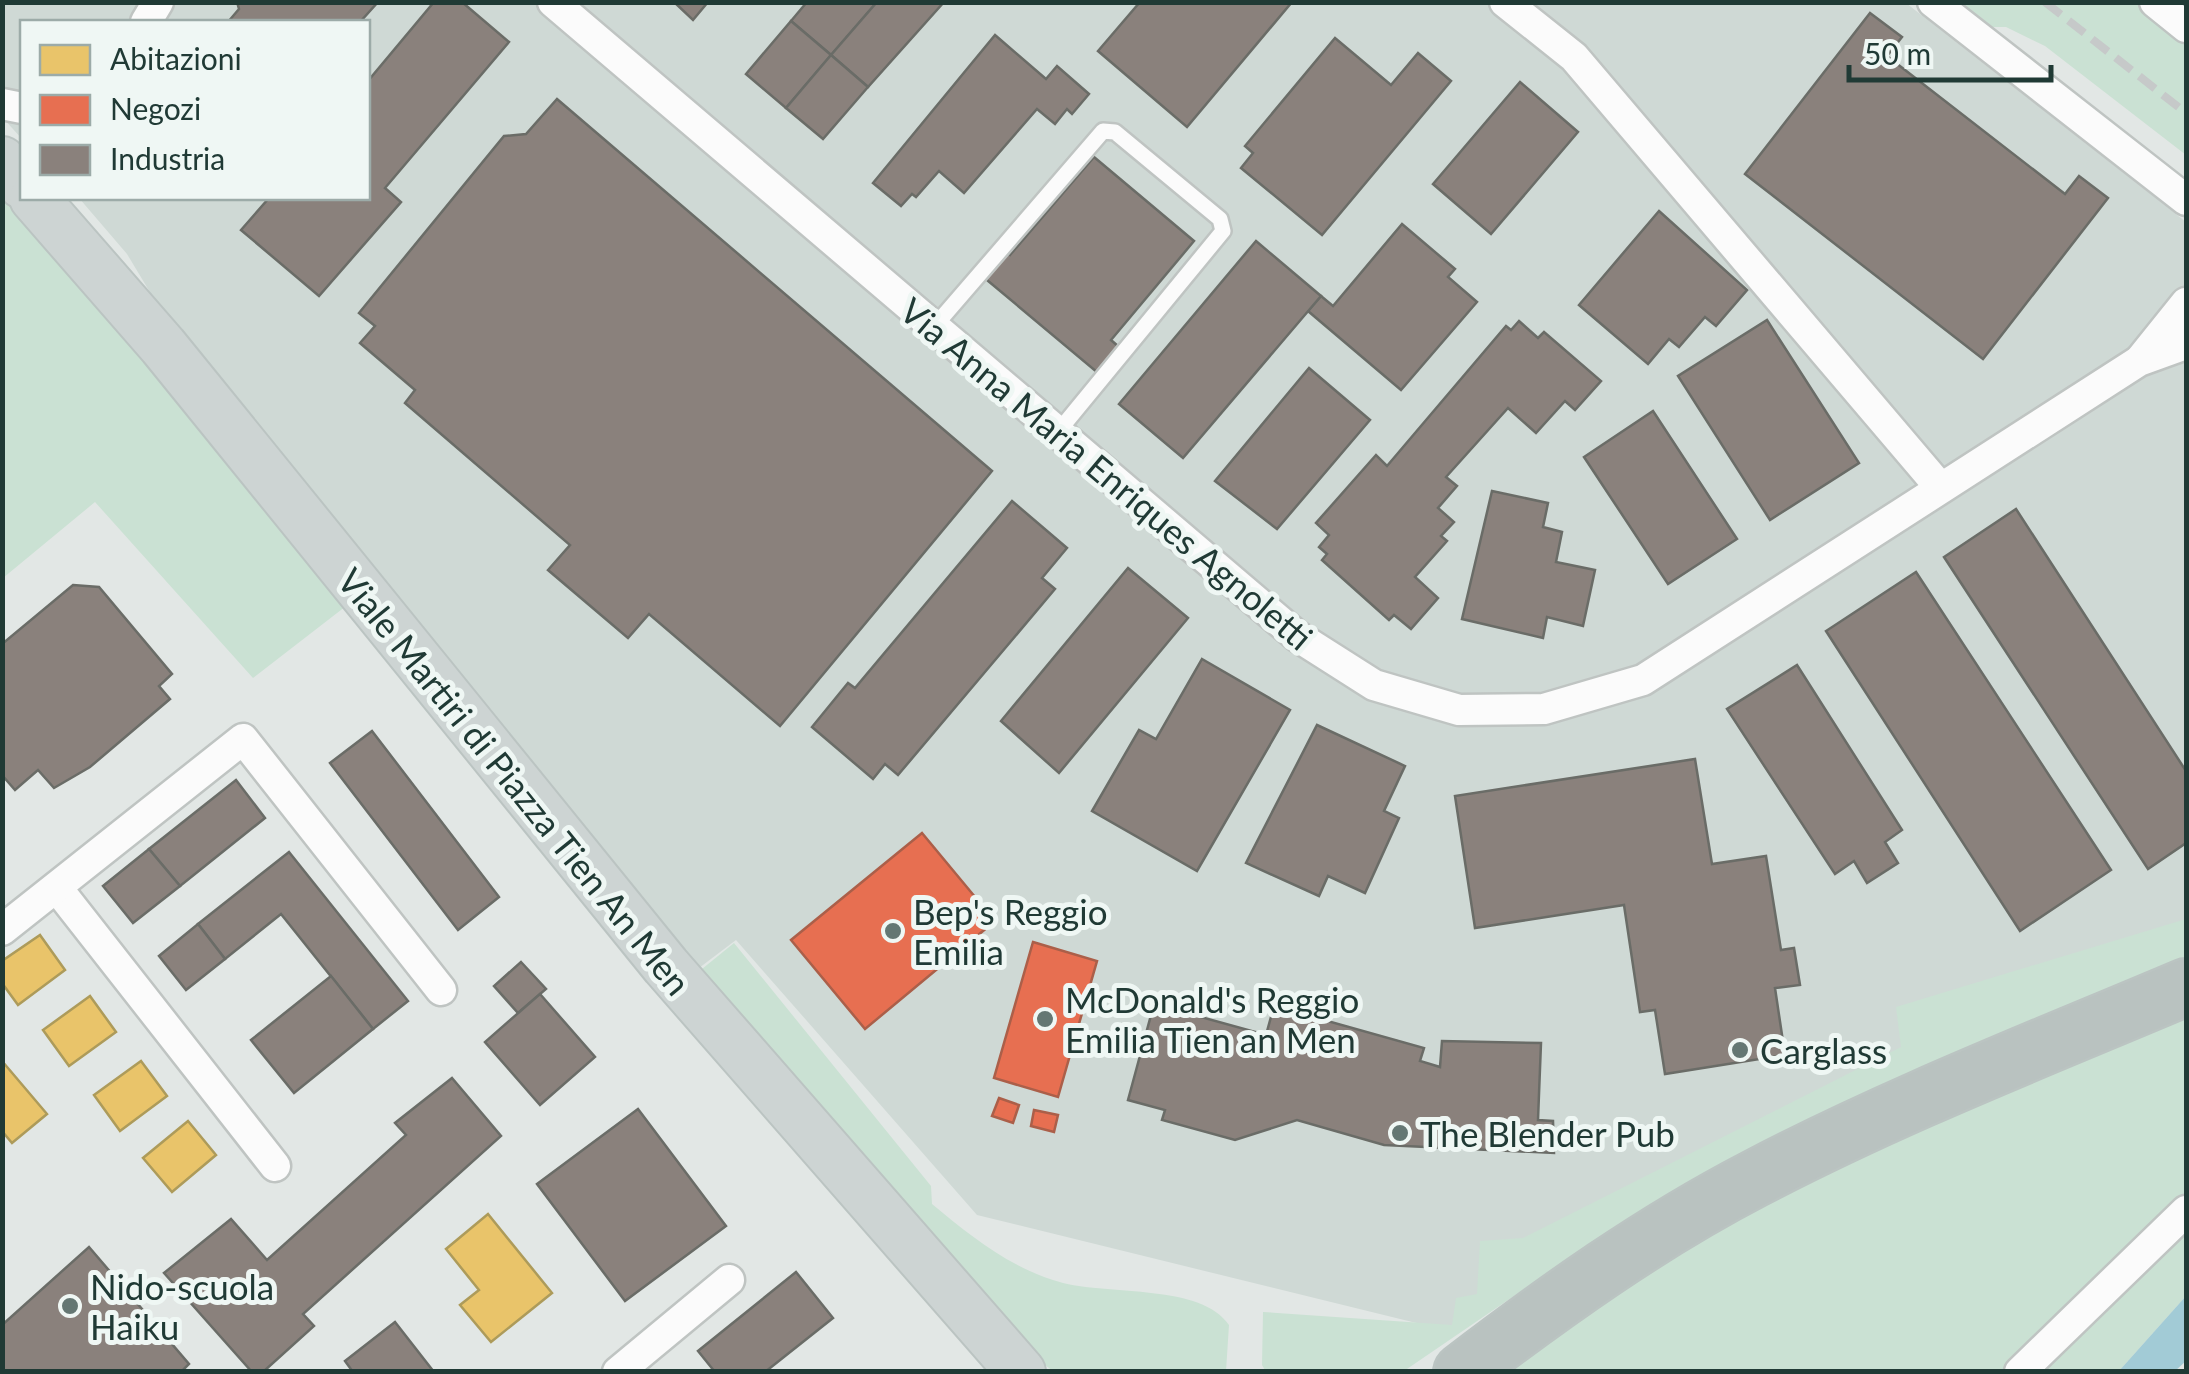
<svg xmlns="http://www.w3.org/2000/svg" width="2189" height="1374" viewBox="0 0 2189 1374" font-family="Lato,sans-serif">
<rect width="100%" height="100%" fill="#e2e7e5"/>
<polygon fill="#cfd9d5" points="3,3 1906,3 2186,222 2186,935 1632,1190 1453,1332 977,1215 736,940 699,968 189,357 127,254 79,198 368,198 368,22 22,22 22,139 3,118"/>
<g fill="#cae1d3">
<polygon points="1956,3 2146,3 2186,34 2186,155 2045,46 2006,27 1988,27"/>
<polygon points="3,196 350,603 253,678 95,502 3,578"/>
<polygon points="2186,919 2186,967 1762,1152 1530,1285 1404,1371 1266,1372 1262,1365 1263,1312 1452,1325 1456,1298 1477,1294 1480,1241 1523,1238 1901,1047 1896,1007"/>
<path d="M734 943 931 1186 932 1204C972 1237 1011 1269 1063 1283 1109 1295 1202 1284 1229 1325L1226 1371H1053L1041 1362 702 969Z"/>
<polygon points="2186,999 2186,1194 2007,1371 1498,1372 1728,1210"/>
<polygon points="2186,1229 2186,1296 2119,1371 2038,1372"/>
</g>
<polygon fill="#a2cbd6" points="2186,1296 2186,1361 2175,1371 2119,1371"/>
<g fill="#e9c46a" stroke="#ad9b5a" stroke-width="2.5">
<polygon points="40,935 65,970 18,1005 2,983 2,961"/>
<polygon points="90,996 116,1032 69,1066 43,1030"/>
<polygon points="2,1061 47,1114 12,1143 2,1131"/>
<polygon points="141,1061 167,1096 120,1131 94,1095"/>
<polygon points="188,1121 216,1155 172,1192 143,1158"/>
<polygon points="488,1214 552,1293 491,1342 460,1305 479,1290 446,1249"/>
</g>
<g fill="#e76f51" stroke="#ab5f49" stroke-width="2.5">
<polygon points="922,833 995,921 865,1029 791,940"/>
<polygon points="1033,942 1097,961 1058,1097 994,1078"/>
<polygon points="999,1098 1019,1105 1013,1123 992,1116"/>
<polygon points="1034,1110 1058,1115 1054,1132 1031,1126"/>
</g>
<g fill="#8a817c" stroke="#6a6c67" stroke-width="2.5">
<polygon points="237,2 378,2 360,22 228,22 239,9"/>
<polygon points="434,2 462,2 509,42 385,188 401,202 319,296 241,230 269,198 368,198 368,81"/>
<polygon points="674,2 708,2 693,20"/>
<polygon points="807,2 877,2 831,55 791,21"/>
<polygon points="877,2 944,2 868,87 831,55"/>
<polygon points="1140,2 1292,2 1187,127 1098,51"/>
<polygon points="1870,13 1902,37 1887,56 2065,194 2079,176 2108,198 1983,359 1745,174"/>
<polygon points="791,21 831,55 786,108 746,74"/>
<polygon points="995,35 1046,79 1057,66 1089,94 1072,114 1067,109 1055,124 1037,109 964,193 939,171 916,197 912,194 901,206 873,183"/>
<polygon points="1335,38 1391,85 1418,53 1451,81 1322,235 1241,168 1253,153 1245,146"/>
<polygon points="831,55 868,87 823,139 786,108"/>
<polygon points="1520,82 1578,132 1491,234 1433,184"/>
<polygon points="557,99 992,471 780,726 649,614 628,638 548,570 570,545 405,403 415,390 360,343 375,326 359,313 504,136 526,134"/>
<polygon points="1094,157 1194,241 1111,340 1119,347 1098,373 981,275 1002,249 1010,255"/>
<polygon points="1659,211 1747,290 1716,326 1705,317 1679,347 1669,339 1648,364 1579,305"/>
<polygon points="1402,224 1455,269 1448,277 1477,302 1401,390 1308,311 1321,296 1333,306"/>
<polygon points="1256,241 1321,296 1183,458 1119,404"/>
<polygon points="1767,320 1859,463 1770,520 1678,376"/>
<polygon points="1519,321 1538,338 1544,332 1601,381 1575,410 1565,401 1536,433 1508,408 1446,477 1457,486 1438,508 1454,522 1441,536 1447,541 1415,577 1438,598 1411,629 1394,615 1389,620 1322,560 1327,554 1319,547 1329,535 1316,523 1376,455 1387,466 1506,326 1511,330"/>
<polygon points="1309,368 1370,420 1277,529 1215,481"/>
<polygon points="1653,411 1737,539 1668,584 1584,457"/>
<polygon points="1492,491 1548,503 1543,527 1562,532 1556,562 1595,570 1583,626 1547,617 1543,638 1462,619"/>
<polygon points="1012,501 1067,548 1042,578 1055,589 898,775 885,764 873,779 812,727 848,683 855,688"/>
<polygon points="2016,509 2186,771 2186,843 2148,869 1944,557"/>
<polygon points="1128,568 1188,618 1059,773 1001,721"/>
<polygon points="1916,572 2111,870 2020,931 1826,631"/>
<polygon points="73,585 99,587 172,674 159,686 170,699 90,767 54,788 38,770 15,790 2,775 2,644"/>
<polygon points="1202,659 1290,710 1197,871 1092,811 1139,730 1156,739"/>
<polygon points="1797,665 1902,830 1885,842 1898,863 1867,883 1854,861 1835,874 1727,709"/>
<polygon points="1317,725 1405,766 1384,811 1399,818 1365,893 1328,876 1319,896 1246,863"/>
<polygon points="372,731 499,897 458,930 330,763"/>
<polygon points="1695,759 1712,864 1766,856 1781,950 1794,948 1800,985 1775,988 1785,1055 1665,1074 1655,1010 1640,1012 1624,905 1475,928 1455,796"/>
<polygon points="236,780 265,818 180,886 149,849"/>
<polygon points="149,849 180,886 133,923 103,886"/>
<polygon points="289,852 408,1001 373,1029 281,914 225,959 198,924"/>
<polygon points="198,924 225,959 186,990 159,956"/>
<polygon points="521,962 546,989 518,1013 494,986"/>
<polygon points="331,976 373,1029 294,1093 251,1040"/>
<polygon points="540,994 595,1057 540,1105 485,1042"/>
<polygon points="1154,1004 1266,1035 1274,1006 1424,1048 1420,1061 1440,1067 1442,1041 1541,1043 1538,1120 1553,1121 1554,1153 1384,1145 1297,1120 1235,1140 1162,1120 1165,1110 1128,1100"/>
<polygon points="452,1078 501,1136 303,1314 314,1326 263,1372 252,1372 164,1273 231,1219 267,1260 406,1135 395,1123"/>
<polygon points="638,1109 726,1226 625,1301 537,1184"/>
<polygon points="89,1247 189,1364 181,1372 2,1372 2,1325"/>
<polygon points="796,1272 833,1318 765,1372 715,1372 698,1351"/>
<polygon points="395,1322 434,1372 353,1372 345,1361"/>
</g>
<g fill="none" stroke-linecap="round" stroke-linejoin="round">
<g stroke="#bfc4c2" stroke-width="20">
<polyline id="lane" points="933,328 1103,131 1115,132 1220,219 1223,231 1057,433"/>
</g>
<g stroke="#bfc4c2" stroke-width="35">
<g id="street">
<polyline points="553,2 1297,636 1374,685 1459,710 1544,709 1643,680 2139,361 2186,344"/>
<polyline points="1505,2 1574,57 1939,486"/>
<polyline points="1933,2 2186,200"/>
<polyline points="2155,2 2186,27"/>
<polyline points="146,22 158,2"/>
<polyline points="2,104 22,108"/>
<polyline points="2141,359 2186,303"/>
<polyline points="57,888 275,1166"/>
<polyline points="2,930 243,739 441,990"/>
<polyline points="618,1372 729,1280"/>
<polyline points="2020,1372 2186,1211"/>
</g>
</g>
<g stroke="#bbc4c2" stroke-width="52">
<g id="primary">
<polyline points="2,161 22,184"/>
<polyline points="34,198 163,346 666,966 1021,1372"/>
</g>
</g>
<g stroke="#bbc4c2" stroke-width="60">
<path id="highway" d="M1462 1372C1555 1301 1650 1233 1754 1179 1893 1106 2042 1048 2186 987"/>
</g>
<use href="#lane" stroke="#fbfbfb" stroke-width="15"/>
<use href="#street" stroke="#fbfbfb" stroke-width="30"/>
<use href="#primary" stroke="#cdd4d3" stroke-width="48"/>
<use href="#highway" stroke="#b9c2c0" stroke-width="55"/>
<polyline stroke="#c6c9c9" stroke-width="8" stroke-dasharray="20 10" stroke-linecap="butt" points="2045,2 2186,113"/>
</g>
<g fill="#647773" stroke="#eff7f4" stroke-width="4">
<circle cx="893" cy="931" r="10"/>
<circle cx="1045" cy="1019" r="10"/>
<circle cx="1740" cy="1050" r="10"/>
<circle cx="1400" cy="1133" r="10"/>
<circle cx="70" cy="1306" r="10"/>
</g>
<g text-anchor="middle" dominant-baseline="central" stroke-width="10" stroke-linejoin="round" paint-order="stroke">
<g font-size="35" fill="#203a35" stroke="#eff7f4">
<text transform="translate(1107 473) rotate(40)">Via Anna Maria Enriques Agnoletti</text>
<text transform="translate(515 781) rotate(51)">Viale Martiri di Piazza Tien An Men</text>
</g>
<g font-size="35" fill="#203a35" stroke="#eff7f4" text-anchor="start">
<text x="913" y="911">Bep's Reggio<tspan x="913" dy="40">Emilia</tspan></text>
<text x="1065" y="999">McDonald's Reggio<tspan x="1065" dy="40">Emilia Tien an Men</tspan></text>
<text x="1760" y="1050">Carglass</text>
<text x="1420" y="1133">The Blender Pub</text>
<text x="90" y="1286">Nido-scuola<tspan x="90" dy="40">Haiku</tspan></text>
</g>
</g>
<rect width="2189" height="1374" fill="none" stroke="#203a35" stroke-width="10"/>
<rect x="20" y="20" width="350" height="180" fill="#eff7f4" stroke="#9caba8" stroke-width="2.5"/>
<rect x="40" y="45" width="50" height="30" fill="#e9c46a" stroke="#9caba8" stroke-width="2.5"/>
<text x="110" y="70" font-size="30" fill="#203a35">Abitazioni</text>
<rect x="40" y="95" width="50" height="30" fill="#e76f51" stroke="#9caba8" stroke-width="2.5"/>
<text x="110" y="120" font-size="30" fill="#203a35">Negozi</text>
<rect x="40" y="145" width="50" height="30" fill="#8a817c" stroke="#9caba8" stroke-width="2.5"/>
<text x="110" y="170" font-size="30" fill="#203a35">Industria</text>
<path d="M1849 65v15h202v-15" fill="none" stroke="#203a35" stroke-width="5"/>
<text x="1864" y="65" font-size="30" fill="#203a35" stroke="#eff7f4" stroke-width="8" paint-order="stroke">50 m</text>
</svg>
